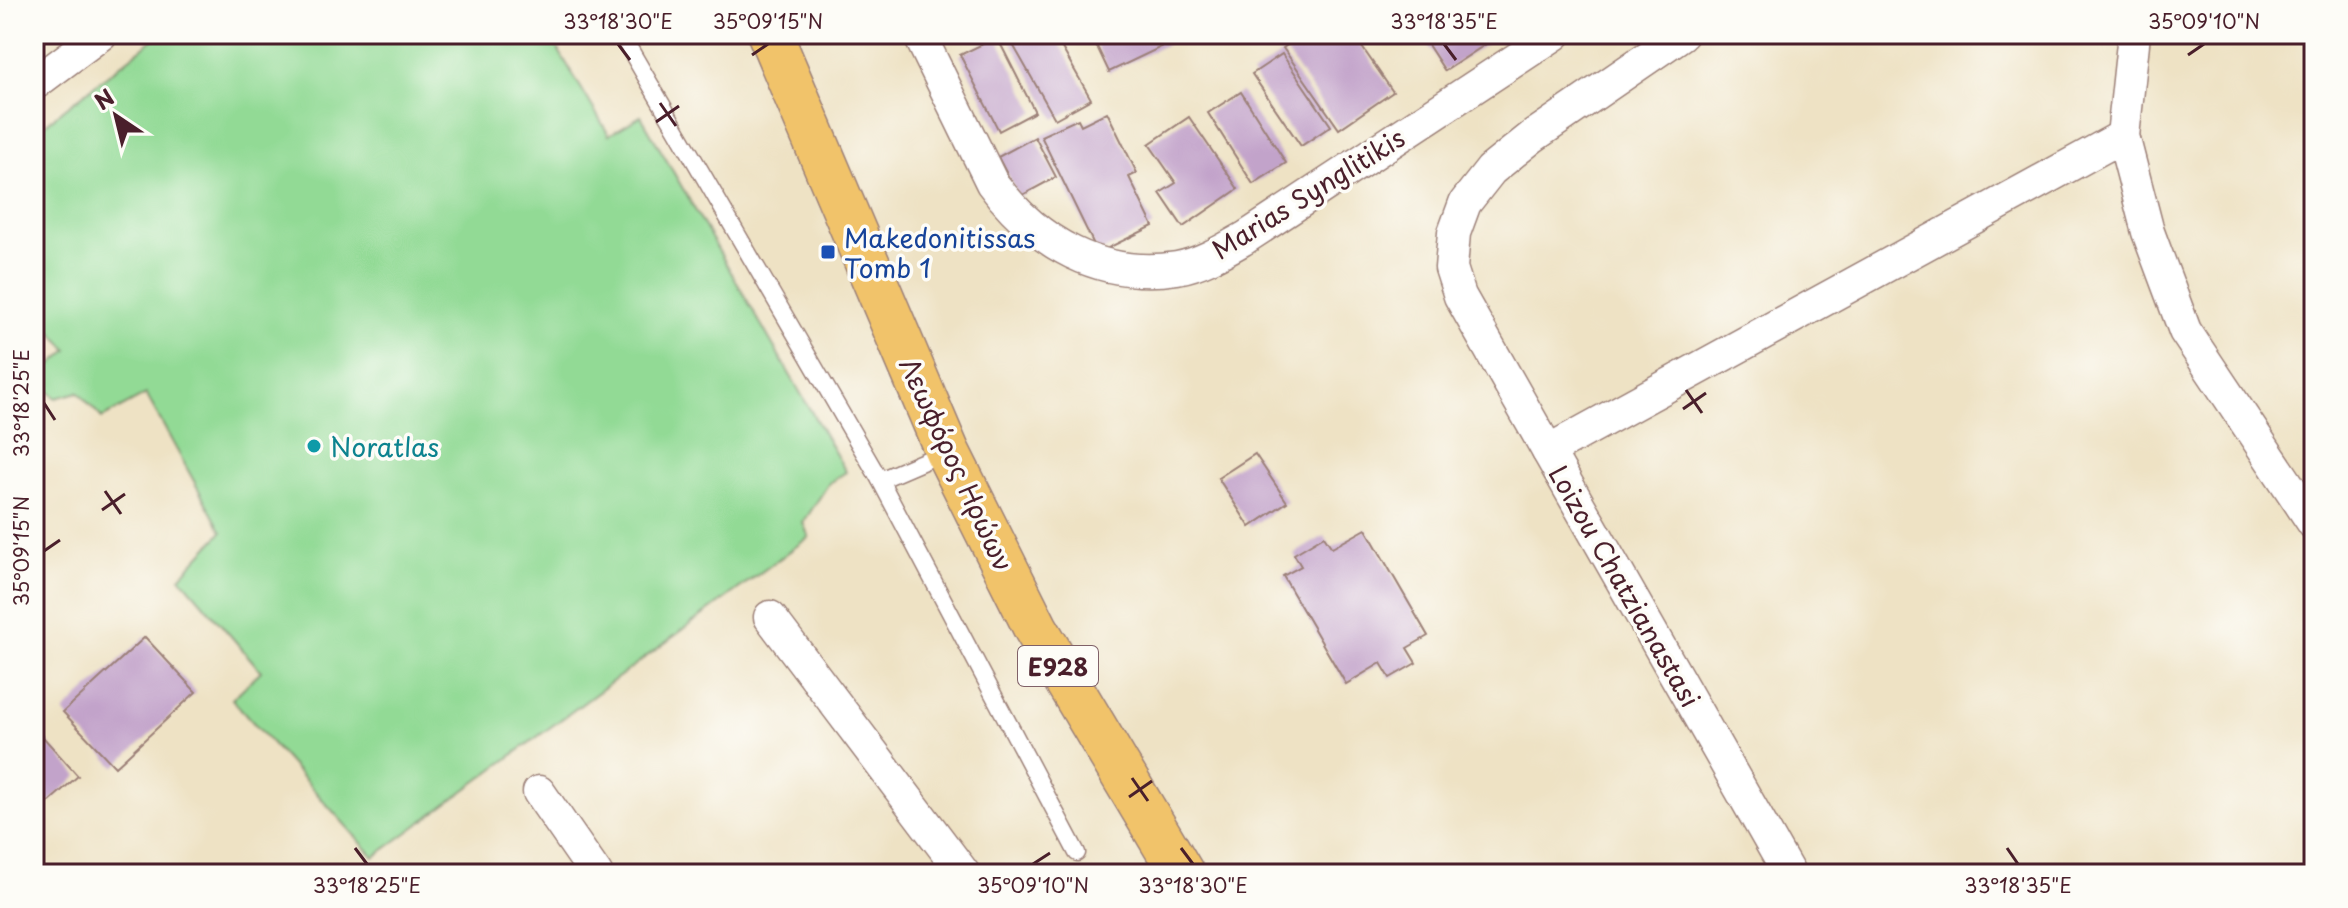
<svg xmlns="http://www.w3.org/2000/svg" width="2348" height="908" viewBox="0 0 2348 908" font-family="'Playpen Sans',sans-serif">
<rect width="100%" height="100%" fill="#fdfcf7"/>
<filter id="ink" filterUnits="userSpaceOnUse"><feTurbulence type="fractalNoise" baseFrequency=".0125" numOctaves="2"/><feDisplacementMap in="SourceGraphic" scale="16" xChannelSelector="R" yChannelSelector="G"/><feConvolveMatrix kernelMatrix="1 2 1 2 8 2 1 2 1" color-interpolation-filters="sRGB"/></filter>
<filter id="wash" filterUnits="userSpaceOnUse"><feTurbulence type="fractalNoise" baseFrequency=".006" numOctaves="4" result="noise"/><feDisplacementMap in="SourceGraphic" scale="32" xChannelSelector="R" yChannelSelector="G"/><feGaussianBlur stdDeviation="1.8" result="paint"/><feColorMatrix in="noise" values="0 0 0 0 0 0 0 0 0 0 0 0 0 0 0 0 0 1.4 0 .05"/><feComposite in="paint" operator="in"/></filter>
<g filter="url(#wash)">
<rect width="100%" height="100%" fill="#eee2c4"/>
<polygon fill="#92da95" stroke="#6e7c60" stroke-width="2" points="160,34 549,34 609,135 641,116 846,472 829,483 803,523 809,537 374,857 232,699 261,671 180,577 222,532 146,394 102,418 78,392 56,398 35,379 68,350 34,312 34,133"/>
<g id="blocks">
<g fill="#c2a3ca">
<polygon points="34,34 50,34 34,53"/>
<polygon points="1007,34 1054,34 1091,99 1055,119"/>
<polygon points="1091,34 1178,34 1180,38 1109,72"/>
<polygon points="1303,34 1353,34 1393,92 1339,129 1283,48"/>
<polygon points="1421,34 1496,34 1498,36 1445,71"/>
<polygon points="997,37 1035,112 999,131 960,55"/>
<polygon points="1282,54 1331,126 1301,146 1252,74"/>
<polygon points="1241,92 1286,163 1253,184 1208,113"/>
<polygon points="1107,112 1137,173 1129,177 1153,226 1098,253 1041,136 1078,119 1081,125"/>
<polygon points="1189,117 1238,189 1183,227 1160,193 1176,183 1149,144"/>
<polygon points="1035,137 1056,177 1019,197 998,157"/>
<polygon points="1255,454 1287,502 1250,527 1218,478"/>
<polygon points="1366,529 1428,636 1407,648 1416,663 1390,678 1381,663 1346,684 1283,576 1301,566 1294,554 1324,536 1332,548"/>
<polygon points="145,637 196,692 115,767 63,712"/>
<polygon points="34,727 78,776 34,815"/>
</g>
</g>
</g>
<g filter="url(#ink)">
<use href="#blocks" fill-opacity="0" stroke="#9c8078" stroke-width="2"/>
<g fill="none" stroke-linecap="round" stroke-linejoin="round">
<g stroke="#9c8078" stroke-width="19">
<g id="lane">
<polyline points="621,34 880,480 1077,853"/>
<polyline points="880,480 945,452"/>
</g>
</g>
<g stroke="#9c8078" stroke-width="35">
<g id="street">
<path d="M919 34 992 183C1036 243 1101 280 1177 268 1201 264 1224 250 1245 238L1555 34"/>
<polyline points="2134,34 2123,136 2148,232 2185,331 2314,524"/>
<polyline points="34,84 101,34"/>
<polyline points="1548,451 1460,296 1451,268 1454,233 1465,203 1491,170 1532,137 1682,34"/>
<polyline points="770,617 964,874"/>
<polyline points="539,792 596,874"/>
<polyline points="1789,874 1548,451 2123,136"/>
</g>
</g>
<g stroke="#9c8078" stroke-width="47">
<polyline id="primary" points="770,34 947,451 1036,629 1182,874"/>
</g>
<use href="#lane" stroke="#fff" stroke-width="16"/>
<use href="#street" stroke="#fff" stroke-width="32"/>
<use href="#primary" stroke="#f1c36a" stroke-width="44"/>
</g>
</g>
<path fill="none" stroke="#4a1f2b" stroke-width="3" d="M618 44 630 60M1444 44 1456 60M752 55 768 44M2188 55 2204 44M660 103 676 126M656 122 679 106M1686 390 1702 413M44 403 55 420M1683 409 1706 393M105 491 121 514M102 510 125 494M44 551 60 540M1132 778 1148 801M1129 797 1152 781M355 848 367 864M1181 848 1193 864M2007 848 2018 864M1033 864 1050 853"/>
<rect fill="#1a4fb4" stroke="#fdfcf7" stroke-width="3" x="820" y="244" width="16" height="16" rx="4"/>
<circle fill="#0f9aa8" stroke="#fdfcf7" stroke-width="3" cx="314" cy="446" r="8"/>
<g text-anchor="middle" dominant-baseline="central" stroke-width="7" stroke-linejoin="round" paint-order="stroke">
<rect fill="#fdfcf7" stroke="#806168" stroke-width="2" x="1018" y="646" width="80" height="40" rx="6"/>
<g font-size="24" font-weight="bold" fill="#4a1f2b">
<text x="1058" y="666">E928</text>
</g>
<g font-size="26" fill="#4a1f2b" stroke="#fdfcf7">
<text transform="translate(1308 193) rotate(-32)">Marias Synglitikis</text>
<text transform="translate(957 464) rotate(65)">Λεωφόρος Ηρώων</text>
<text transform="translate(1625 586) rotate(60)">Loizou Chatzianastasi</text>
</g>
<g font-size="26" fill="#164399" stroke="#fdfcf7" text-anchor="start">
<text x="844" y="237">Makedonitissas<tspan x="844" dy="30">Tomb 1</tspan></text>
</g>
<g font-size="26" fill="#0d838f" stroke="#fdfcf7" text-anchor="start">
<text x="330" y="446">Noratlas</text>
</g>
</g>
<rect width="2348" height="908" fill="none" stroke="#fdfcf7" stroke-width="88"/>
<g transform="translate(116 116) rotate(325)" stroke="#fdfcf7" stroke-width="6" paint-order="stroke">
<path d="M0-6L14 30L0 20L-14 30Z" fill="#4a1f2b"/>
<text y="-12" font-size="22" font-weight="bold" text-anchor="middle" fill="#4a1f2b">N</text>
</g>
<rect x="44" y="44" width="2260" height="820" fill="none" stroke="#4a1f2b" stroke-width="3"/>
<g font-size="20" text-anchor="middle" fill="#4a1f2b">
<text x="618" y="29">33°18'30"E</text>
<text x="768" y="29">35°09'15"N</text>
<text x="1444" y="29">33°18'35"E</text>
<text x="2204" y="29">35°09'10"N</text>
<text transform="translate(22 403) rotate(-90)" y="7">33°18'25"E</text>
<text transform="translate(22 551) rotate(-90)" y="7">35°09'15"N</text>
<text x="367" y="893">33°18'25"E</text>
<text x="1033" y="893">35°09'10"N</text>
<text x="1193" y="893">33°18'30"E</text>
<text x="2018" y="893">33°18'35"E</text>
</g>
</svg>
